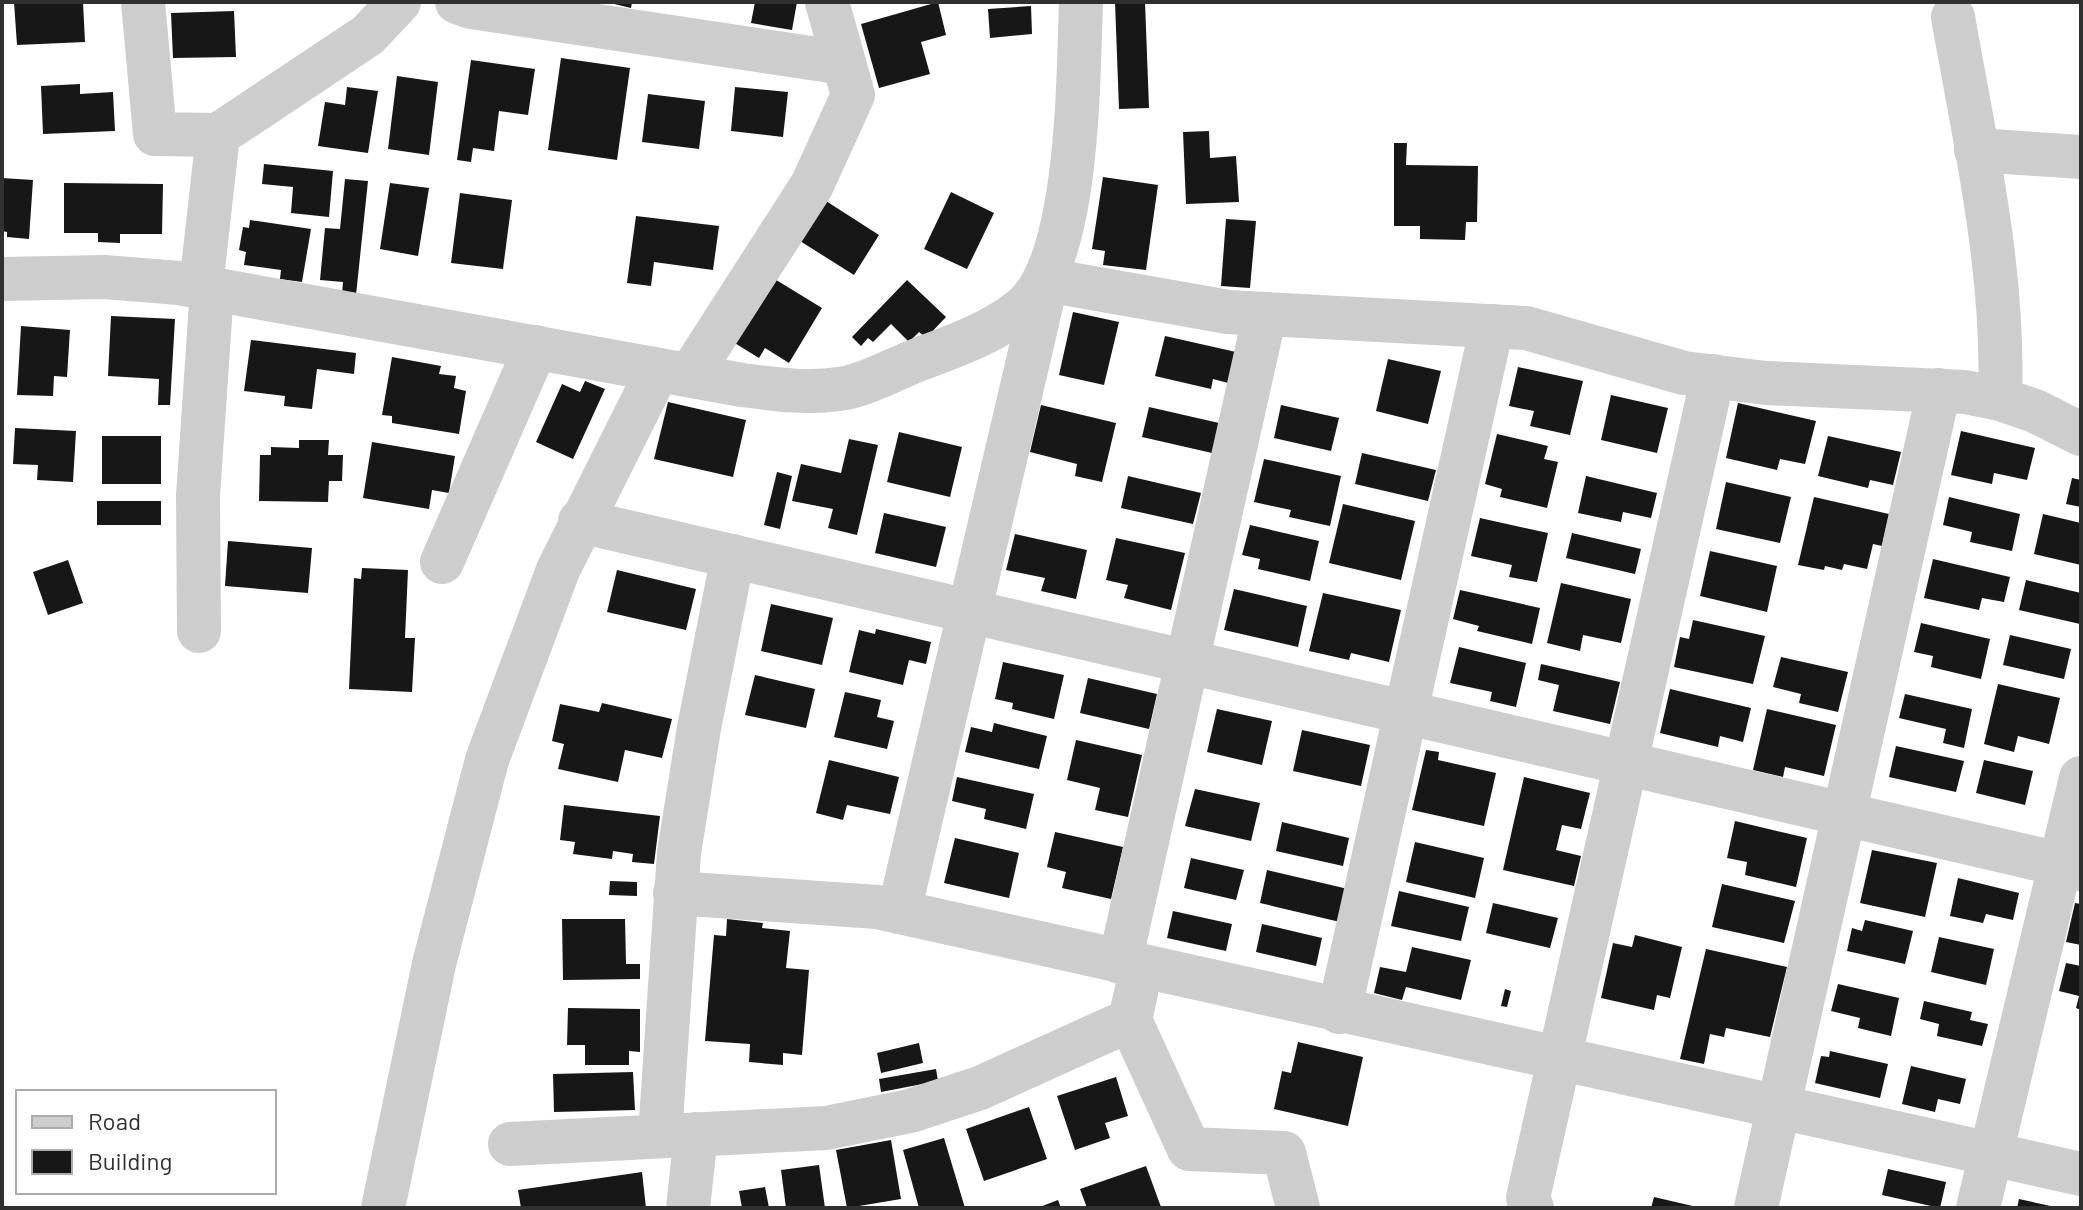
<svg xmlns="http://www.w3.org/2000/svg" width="2083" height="1210" viewBox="0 0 2083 1210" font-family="Barlow,sans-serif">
<rect width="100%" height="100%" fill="#fff"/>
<g fill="#171717">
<polygon points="14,2 83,2 85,42 17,45"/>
<polygon points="606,2 632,2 631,8"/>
<polygon points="755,2 797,2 792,30 751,23"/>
<polygon points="938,2 946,35 921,42 930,74 879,88 861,24"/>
<polygon points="1115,2 1145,2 1149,108 1119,109"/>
<polygon points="1031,6 1032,34 990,38 988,9"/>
<polygon points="234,11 236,57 173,58 171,13"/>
<polygon points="561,58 630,68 617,160 548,150"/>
<polygon points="471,60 535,69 528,115 499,111 494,151 473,148 471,162 457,160"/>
<polygon points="397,76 438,82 429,155 388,149"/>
<polygon points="80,84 80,94 113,92 115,131 43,134 41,86"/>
<polygon points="347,87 378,91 368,153 318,146 325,102 345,105"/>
<polygon points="735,87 788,92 783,137 731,131"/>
<polygon points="648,94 705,101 699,149 642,142"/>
<polygon points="1209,131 1210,158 1236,156 1239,202 1186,204 1183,132"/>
<polygon points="1394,143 1407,143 1406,165 1478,166 1477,222 1466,222 1465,240 1420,239 1420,226 1394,226"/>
<polygon points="264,164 333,171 329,217 291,213 293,187 262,184"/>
<polygon points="1103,177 1158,185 1146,270 1103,265 1105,251 1092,249"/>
<polygon points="2,178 33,180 29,239 7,237 7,232 2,231"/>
<polygon points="345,179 368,181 356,295 342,294 343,282 320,280 325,228 340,229"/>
<polygon points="64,183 163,184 162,234 120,234 120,243 98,242 98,233 64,233"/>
<polygon points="390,183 429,188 418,256 380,249"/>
<polygon points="951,192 994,213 967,269 924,249"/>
<polygon points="460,193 512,200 503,269 451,263"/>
<polygon points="826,201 879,235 854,275 800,241"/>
<polygon points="636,216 719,226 713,270 654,262 651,286 627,283"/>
<polygon points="1226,219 1256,221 1250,288 1221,286"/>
<polygon points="250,220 311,229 302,282 280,279 281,270 244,265 246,252 239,250 243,227 249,228"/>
<polygon points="773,278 822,308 789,363 765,348 759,358 733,342"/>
<polygon points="907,280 946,317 926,338 919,332 909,342 891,324 873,342 868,338 861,346 852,337"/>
<polygon points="1073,312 1119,322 1104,385 1059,375"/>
<polygon points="111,316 175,319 170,405 158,405 159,379 108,376"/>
<polygon points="21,326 70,330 67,377 54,376 53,396 17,395"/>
<polygon points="1165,336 1236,352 1228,383 1213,379 1211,389 1155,376"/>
<polygon points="251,340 356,353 354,374 317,369 312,409 284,406 285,396 244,391"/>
<polygon points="392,357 441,366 439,374 456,376 454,388 466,391 459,434 392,423 392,416 382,415"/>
<polygon points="1388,359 1441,371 1428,424 1376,411"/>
<polygon points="1518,367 1583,381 1570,435 1530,426 1534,411 1509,406"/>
<polygon points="585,381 605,389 573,459 536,442 562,384 580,392"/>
<polygon points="1611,395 1668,408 1657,453 1601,440"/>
<polygon points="668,402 746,420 733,477 654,459"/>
<polygon points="1738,403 1816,421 1805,464 1780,459 1777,470 1726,458"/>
<polygon points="1041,405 1116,423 1102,482 1075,476 1077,464 1030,452"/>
<polygon points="1281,405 1339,418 1331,451 1274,438"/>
<polygon points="1149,407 1219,423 1212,453 1142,437"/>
<polygon points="15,428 76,431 73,482 37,480 38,465 13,464"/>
<polygon points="1961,431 2035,448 2027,480 1994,473 1992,484 1951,475"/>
<polygon points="899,432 962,447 950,497 887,482"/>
<polygon points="1497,434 1548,446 1544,459 1558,462 1547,508 1500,497 1502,489 1485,484"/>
<rect x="102" y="436" width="59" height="48"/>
<polygon points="1828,436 1901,452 1893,485 1870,480 1868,488 1818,476"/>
<polygon points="849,439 878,445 857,535 828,528 833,509 792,501 801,464 841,473"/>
<polygon points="299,440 329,440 328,455 343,455 342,481 329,481 328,502 259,501 260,455 271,455 271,447 299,448"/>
<polygon points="372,442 455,456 449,493 432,490 429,509 363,498"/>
<polygon points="1362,453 1436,470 1428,501 1355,484"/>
<polygon points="1264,459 1341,476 1330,526 1289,517 1291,510 1254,502"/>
<polygon points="777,472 792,476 780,529 764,525"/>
<polygon points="1128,476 1201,493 1193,524 1121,508"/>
<polygon points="1586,476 1657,493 1651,518 1623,512 1621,522 1578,513"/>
<polygon points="2072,478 2081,480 2081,507 2066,504"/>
<polygon points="1726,482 1791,497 1780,543 1716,529"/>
<polygon points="1814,497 1889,514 1882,546 1873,544 1867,569 1844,564 1842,570 1825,566 1824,570 1798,565"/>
<polygon points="1949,497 2020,514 2012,551 1970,542 1972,532 1943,525"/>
<rect x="97" y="501" width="64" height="24"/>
<polygon points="1343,504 1415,521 1401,580 1329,563"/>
<polygon points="884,513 946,527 936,567 875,553"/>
<polygon points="2043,514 2081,523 2081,565 2034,554"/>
<polygon points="1480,518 1548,533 1537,582 1509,577 1512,565 1471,556"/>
<polygon points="1250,525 1319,541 1310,581 1258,569 1260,559 1242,555"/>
<polygon points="1572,533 1641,549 1635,574 1566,558"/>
<polygon points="1015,534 1087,550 1076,599 1041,591 1045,578 1006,570"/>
<polygon points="1116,538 1185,553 1171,610 1124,598 1128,585 1106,580"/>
<polygon points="228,541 312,548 308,593 225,586"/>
<polygon points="1710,551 1777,566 1767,612 1700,596"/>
<polygon points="1933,559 2010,577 2004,602 1982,598 1979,610 1924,598"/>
<polygon points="68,560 83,603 48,615 33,572"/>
<polygon points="362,568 408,570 405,638 415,638 412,692 349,689 354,578 361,579"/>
<polygon points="617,570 696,589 686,630 607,612"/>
<polygon points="2026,580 2081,593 2080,624 2019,610"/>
<polygon points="1561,583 1631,599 1621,643 1583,635 1580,651 1547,643"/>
<polygon points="1234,589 1307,606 1298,647 1224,630"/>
<polygon points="1460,590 1540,608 1532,644 1477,631 1479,626 1453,619"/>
<polygon points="1323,593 1401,610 1389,662 1351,653 1349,660 1309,651"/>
<polygon points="771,604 833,618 822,665 761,651"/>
<polygon points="1693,620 1765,636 1753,684 1674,667 1680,637 1689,639"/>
<polygon points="1921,623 1990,639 1981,679 1931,667 1933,656 1914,652"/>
<polygon points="876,629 931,642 926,664 909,660 903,685 849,672 859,630 875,634"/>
<polygon points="2010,635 2071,649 2064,679 2003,665"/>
<polygon points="1459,647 1526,663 1516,707 1490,701 1492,692 1450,683"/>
<polygon points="1781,657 1848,672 1838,712 1799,703 1801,694 1773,687"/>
<polygon points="1003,662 1064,675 1054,719 1012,709 1013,703 995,699"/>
<polygon points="1541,664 1620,682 1610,724 1553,711 1559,685 1538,680"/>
<polygon points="755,675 815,689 806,728 745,715"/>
<polygon points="1088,678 1157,694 1149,729 1080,713"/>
<polygon points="1998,684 2060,698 2049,744 2018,736 2014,752 1984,744"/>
<polygon points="1670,689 1751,708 1743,742 1720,736 1718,747 1660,733"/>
<polygon points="845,692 881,700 877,717 894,721 887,749 834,737"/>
<polygon points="1905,694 1972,709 1964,748 1943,743 1946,729 1899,718"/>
<polygon points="602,703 672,719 662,758 625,750 618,782 558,769 564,744 552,741 560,704 599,712"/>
<polygon points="1217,709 1272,721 1262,765 1207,752"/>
<polygon points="1767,709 1836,725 1824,776 1785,767 1783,777 1753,770"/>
<polygon points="994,723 1047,736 1039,769 965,752 971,727 992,732"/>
<polygon points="1302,730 1370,745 1361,786 1293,771"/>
<polygon points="1076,740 1142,755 1128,817 1095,810 1100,788 1067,780"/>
<polygon points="1896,746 1964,761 1956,792 1889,777"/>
<polygon points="1426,750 1439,752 1438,760 1496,773 1484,826 1412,810"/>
<polygon points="829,760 899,777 890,814 847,805 843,820 816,813"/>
<polygon points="1984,760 2033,771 2025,805 1976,793"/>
<polygon points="957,777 1034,794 1026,829 984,819 986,809 952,801"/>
<polygon points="1524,777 1590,793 1581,829 1562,825 1556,850 1581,856 1574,886 1503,870"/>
<polygon points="1195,789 1260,803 1251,841 1185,826"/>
<polygon points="564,805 660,816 654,864 632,862 633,854 613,851 612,859 573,854 575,842 560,840"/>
<polygon points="1735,821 1807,838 1796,887 1745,875 1747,862 1727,858"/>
<polygon points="1282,822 1349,838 1343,866 1276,851"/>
<polygon points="1055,832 1123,847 1111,899 1062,888 1066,872 1047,867"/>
<polygon points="955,838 1019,853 1009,898 944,883"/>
<polygon points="1415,842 1484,858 1475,898 1406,882"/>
<polygon points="1872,850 1937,863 1925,917 1860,903"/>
<polygon points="1191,858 1244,870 1236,900 1184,888"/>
<polygon points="1267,870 1348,889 1340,922 1260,903"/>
<polygon points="1958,878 2019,893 2013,920 1986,914 1983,923 1950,916"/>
<polygon points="610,881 637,882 637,896 609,895"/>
<polygon points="1722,884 1795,901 1784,943 1712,927"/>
<polygon points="1399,891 1469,907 1461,941 1391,926"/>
<polygon points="1493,903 1558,918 1550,948 1486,933"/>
<polygon points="2075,903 2081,904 2081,945 2066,942"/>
<polygon points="1173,911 1232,924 1226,951 1167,938"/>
<polygon points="562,919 625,919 626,964 640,964 640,979 563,980"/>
<polygon points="727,919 763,923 762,928 790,931 786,968 809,970 802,1055 783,1053 783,1065 749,1062 750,1044 705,1041 714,935 726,936"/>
<polygon points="1865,920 1913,931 1905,964 1847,951 1852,928 1862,931"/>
<polygon points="1262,924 1322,938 1316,966 1256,952"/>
<polygon points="1635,935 1682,947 1670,998 1657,995 1654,1010 1601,998 1613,943 1632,947"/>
<polygon points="1939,937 1994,949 1986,985 1931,972"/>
<polygon points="1412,947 1471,960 1461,1000 1406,987 1402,1000 1374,993 1380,967 1406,972"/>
<polygon points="1706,949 1787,967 1770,1037 1726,1028 1724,1037 1710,1034 1704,1064 1680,1059"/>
<polygon points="2066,963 2081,966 2081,1010 2076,1008 2079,996 2059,991"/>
<polygon points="1838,984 1899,998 1891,1036 1858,1028 1860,1018 1831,1011"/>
<polygon points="1505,989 1511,991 1507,1007 1501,1006"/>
<polygon points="1924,1001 1972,1012 1970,1020 1988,1024 1982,1046 1937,1036 1939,1024 1920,1019"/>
<polygon points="568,1008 640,1009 640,1052 629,1051 629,1065 585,1065 585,1045 567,1045"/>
<polygon points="1298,1042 1363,1057 1348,1126 1274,1109 1282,1071 1291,1073"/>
<polygon points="919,1043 923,1063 881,1073 877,1053"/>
<polygon points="1830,1051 1888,1064 1880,1098 1815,1083 1821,1056 1829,1057"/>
<polygon points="1911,1066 1966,1079 1960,1104 1938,1099 1935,1112 1902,1104"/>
<polygon points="936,1069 938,1081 881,1092 879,1079"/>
<polygon points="633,1072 635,1110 554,1112 553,1074"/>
<polygon points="1116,1077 1128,1116 1105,1123 1110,1138 1075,1150 1057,1096"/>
<polygon points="1029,1107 1047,1159 984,1181 966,1129"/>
<polygon points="944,1138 965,1208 919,1208 903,1150"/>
<polygon points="891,1140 901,1199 847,1208 836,1150"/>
<polygon points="819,1165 825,1208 786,1208 781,1170"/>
<polygon points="1146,1166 1161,1207 1087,1208 1080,1189"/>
<polygon points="1888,1169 1946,1182 1940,1208 1882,1195"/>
<polygon points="642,1172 646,1208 521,1208 518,1190"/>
<polygon points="765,1187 769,1208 742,1208 739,1191"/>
<polygon points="1654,1197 1697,1207 1697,1208 1651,1208"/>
<polygon points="2019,1199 2055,1207 2055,1208 2017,1208"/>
<polygon points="1058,1200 1061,1208 1037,1208"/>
</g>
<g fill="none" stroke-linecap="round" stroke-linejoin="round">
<g stroke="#cdcdcd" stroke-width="44">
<polyline points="143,2 155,134 218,135"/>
<polyline points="457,2 471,7 844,63"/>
<path d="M1953 17C1975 142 2005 272 2000 399"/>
<polyline points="1976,150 2081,157"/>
<path d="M2 279 104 277 179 283 742 385C774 389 807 394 839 389 866 385 894 369 920 359 955 346 994 332 1023 308 1080 259 1078 75 1081 2"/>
<polyline points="201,286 218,135 368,35 399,2"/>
<polyline points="690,375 812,185 853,95 827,2"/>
<polyline points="580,521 2081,869"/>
<polyline points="442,562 536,347"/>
<polyline points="199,631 198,496 212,289"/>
<polyline points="675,893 877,907 2081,1174"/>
<polyline points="899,912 1047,280 1228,312 1526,328 1684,373 1766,383 1965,392 2000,399 2035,411 2081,434"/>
<polyline points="1120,962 1265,314"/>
<polyline points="1136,993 1130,1020 1189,1149 1284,1153 1298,1208"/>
<polyline points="1339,1012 1492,326"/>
<polyline points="660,1136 679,853 699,728 733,556"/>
<polyline points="510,1144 826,1128 910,1111 980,1088 1130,1020"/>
<polyline points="383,1208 434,964 487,760 558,570 658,370"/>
<polyline points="688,1208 696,1134"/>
<polyline points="1532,1208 1528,1198 1713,376"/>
<polyline points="1756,1208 1939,390"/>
<polyline points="1978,1208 2081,778"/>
</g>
</g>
<rect width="2083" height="1210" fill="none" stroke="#303030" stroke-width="8"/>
<rect x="16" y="1090" width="260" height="104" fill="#ffffff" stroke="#acacac" stroke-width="2"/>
<rect x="32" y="1116" width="40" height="12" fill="#cdcdcd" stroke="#acacac" stroke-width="2"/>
<text x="88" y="1130" font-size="24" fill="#303030">Road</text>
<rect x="32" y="1150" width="40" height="24" fill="#171717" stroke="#acacac" stroke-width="2"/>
<text x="88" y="1170" font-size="24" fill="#303030">Building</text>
</svg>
